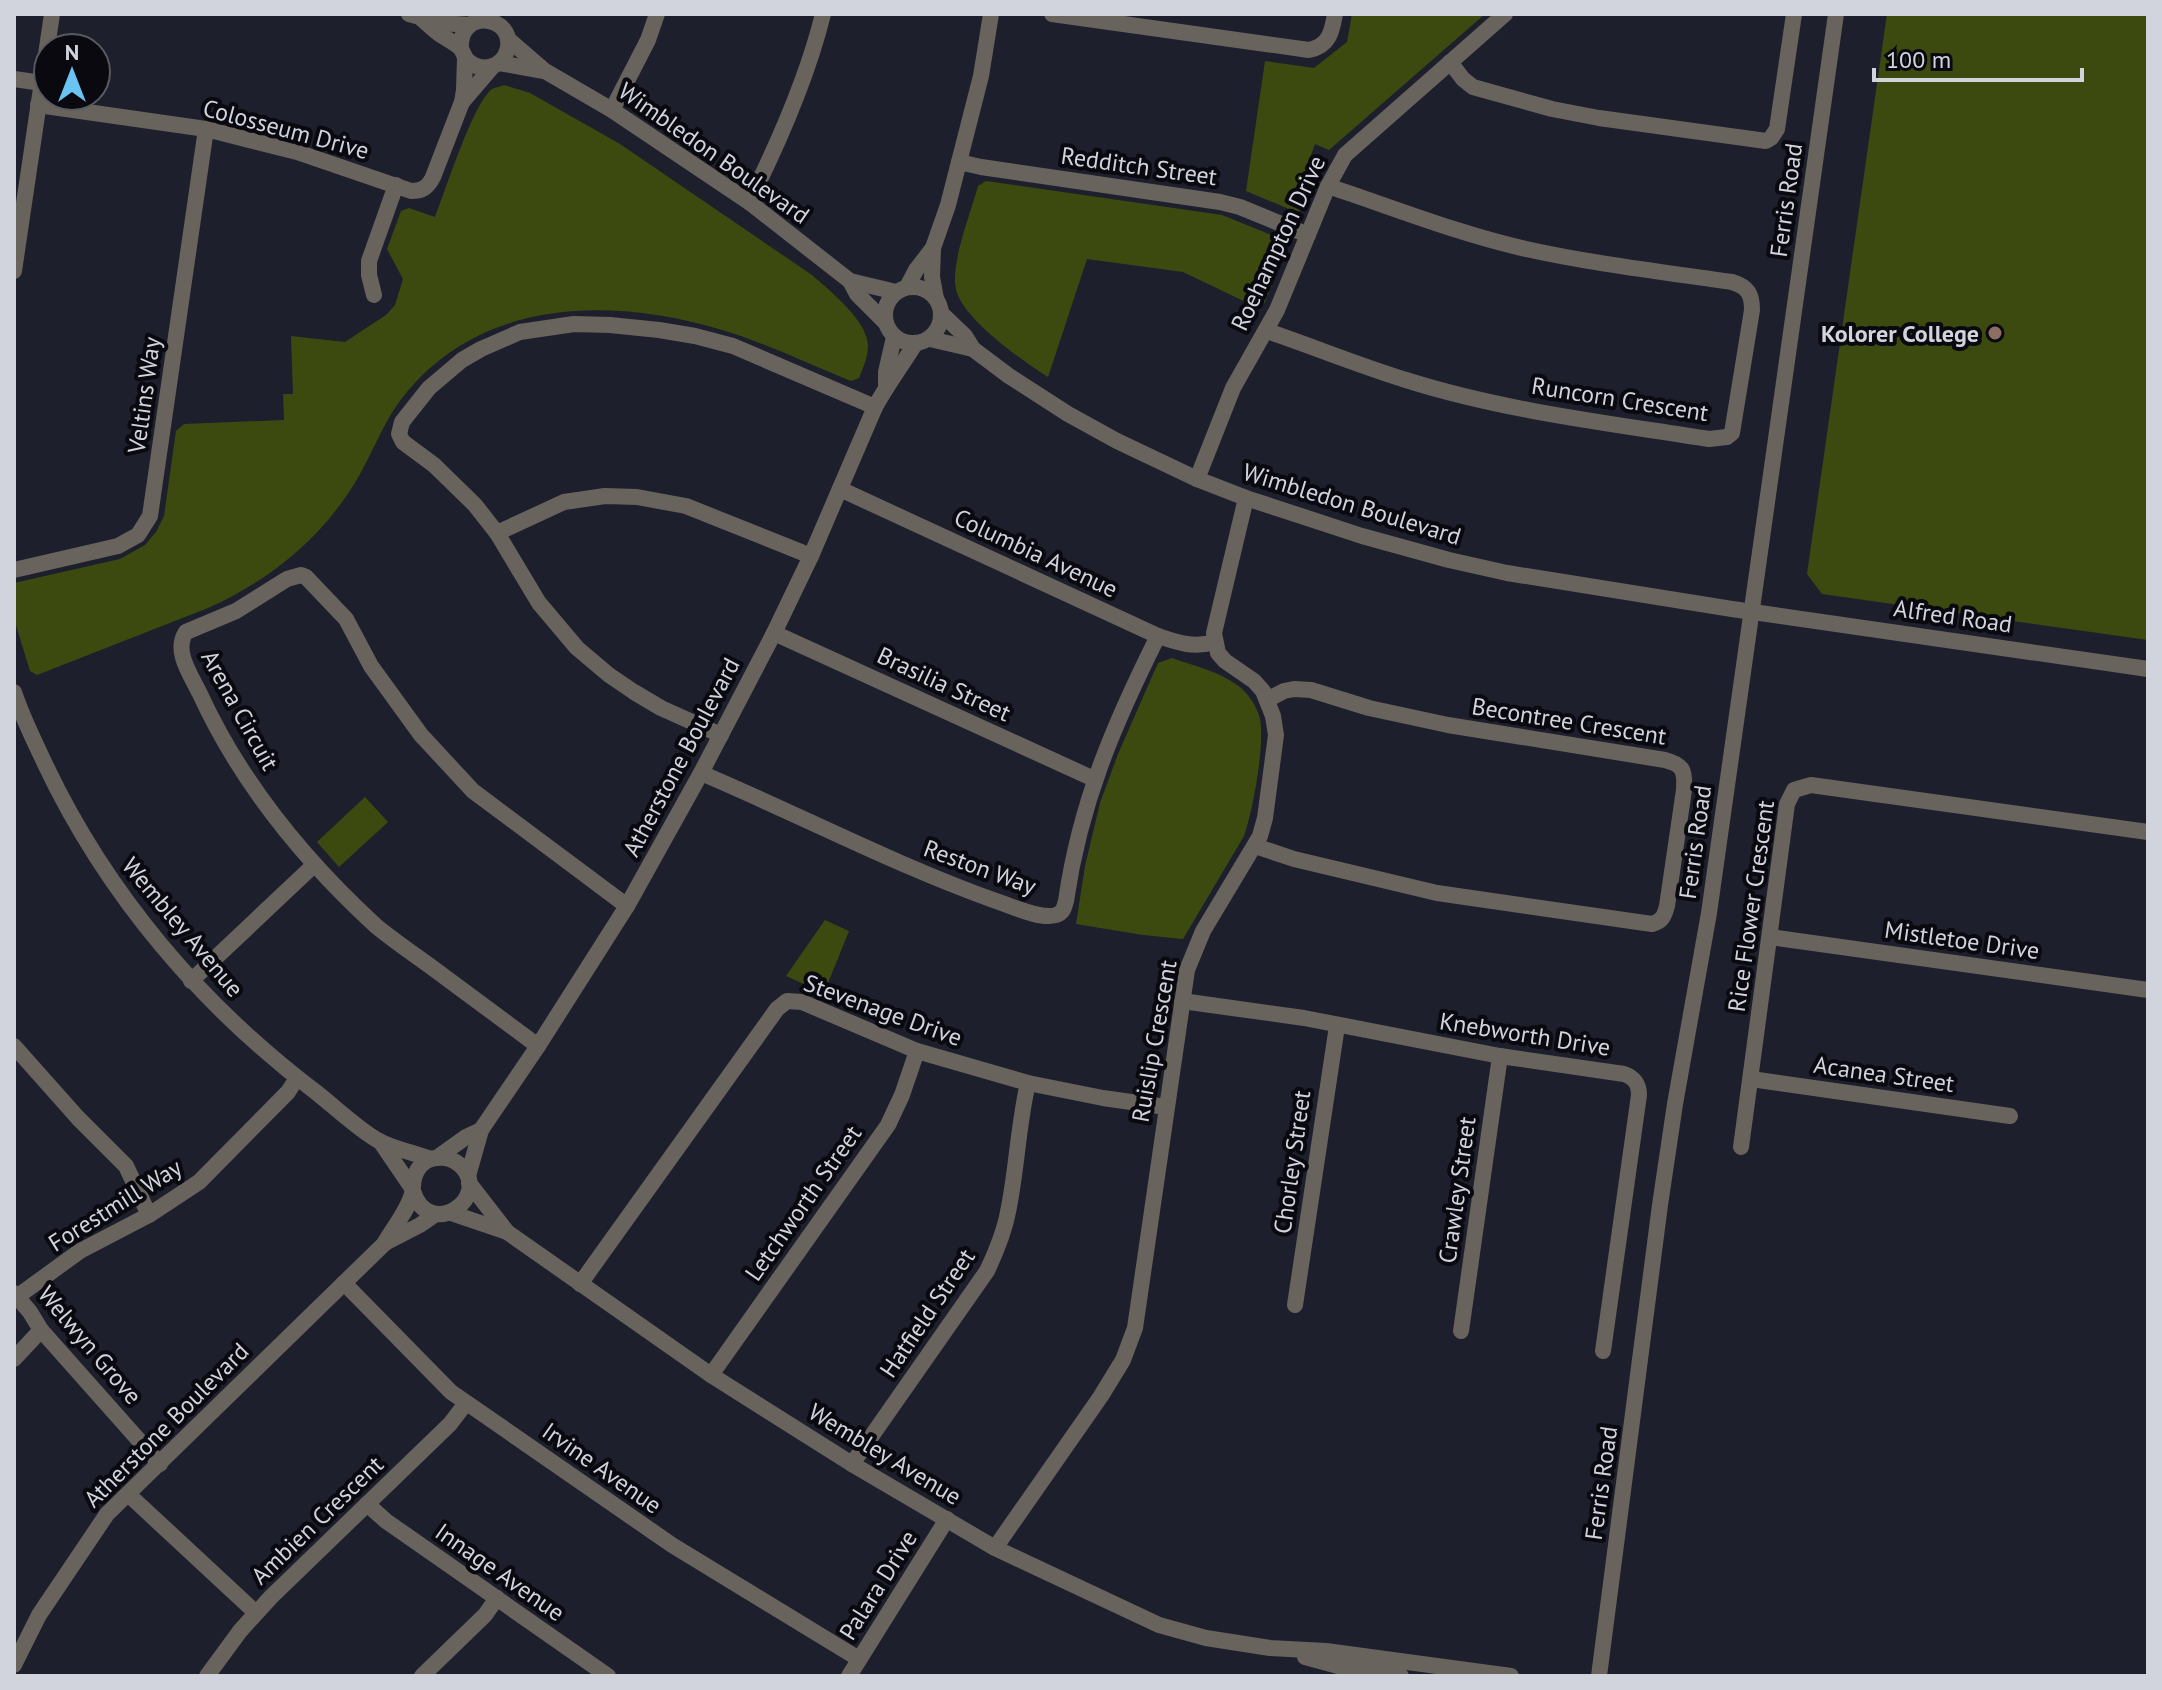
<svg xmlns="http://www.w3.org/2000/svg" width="2162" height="1690" viewBox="0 0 2162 1690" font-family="'PT Sans',sans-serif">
<rect width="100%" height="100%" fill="#1d1f2d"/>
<g fill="#3d4a0f">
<polygon points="1352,14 1485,14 1329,150 1315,144 1310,158 1323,164 1304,209 1296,212 1246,191 1265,61 1314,68 1347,42"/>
<polygon points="1887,14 2148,14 2148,640 1822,594 1807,574"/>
<path d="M504 85 530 93 620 144 812 275C830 291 868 321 868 346 868 357 863 368 859 378L851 381C808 364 766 343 722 330 606 295 473 299 397 405 382 427 373 451 360 474 325 536 272 579 208 608L37 675 30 671 14 619V583L120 559 145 545 156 532 164 516 176 431 184 424 284 420 283 394H293L291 336 345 342 386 315 395 305 403 279 387 249 401 211 409 208 435 217C446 190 472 105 492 89 494 88 502 86 504 85Z"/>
<path d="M986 181 1222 215 1284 240 1288 248 1264 304 1256 307 1183 272 1087 259 1048 377C1023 361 962 319 956 289 950 265 971 212 978 186Z"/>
<path d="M1172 658C1194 666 1222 672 1241 688 1250 696 1257 707 1260 719 1265 744 1253 811 1244 836L1183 939 1143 935 1076 924 1085 866 1100 803 1118 754 1158 663Z"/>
<polygon points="365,797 388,822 339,867 317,842"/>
<polygon points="825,920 849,931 824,993 786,976"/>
</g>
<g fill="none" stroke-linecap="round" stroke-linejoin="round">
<g stroke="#68635c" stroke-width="16">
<path d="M1052 14 1309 50C1329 46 1332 32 1335 14"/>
<polyline points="1450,62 1463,79 1473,87 1552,109 1599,118 1766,141 1771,138 1777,129 1794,14"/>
<polyline points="14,79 42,83"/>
<polyline points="463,101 493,66"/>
<path d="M38 105 206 129 297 152 411 191C423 191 428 187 433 177L462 102 464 90 465 58"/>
<polyline points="612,110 648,40 657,14"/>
<polyline points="959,162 981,167 1220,202 1240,207 1308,235"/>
<path d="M749 202C779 142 807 79 823 14"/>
<polyline points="374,295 369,275 369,261 396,185"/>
<path d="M1267 331C1314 347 1360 366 1406 380 1504 411 1608 423 1709 439L1727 437 1732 433 1752 310C1752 294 1748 287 1732 282 1663 272 1594 264 1526 249 1459 234 1394 208 1328 186"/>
<polyline points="1197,479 1233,388 1277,310 1328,186 1345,155 1505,14"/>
<path d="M840 489 1158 636C1179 643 1193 648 1215 642"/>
<polyline points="497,533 564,502 605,496 637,497 686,506 811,556"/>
<polyline points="14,570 118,546 138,535 150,516 206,129"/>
<polyline points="774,633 1094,779"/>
<polyline points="721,735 661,708 634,692 609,675 577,648 539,603 497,533 475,505 434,465 403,442 399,434 402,422 429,388 462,360 481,349 520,332 574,324 610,325 659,330 695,336 733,346 875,407"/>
<path d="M701 773C800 815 895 865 996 901 1011 906 1041 920 1056 915 1063 913 1064 908 1066 901 1080 803 1114 724 1158 636"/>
<path d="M1255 846 1294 859 1437 893 1652 924C1662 921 1664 917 1667 906L1684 790C1685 771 1684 765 1665 760L1448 725 1369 708 1311 690 1294 689 1284 691 1267 700"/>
<polyline points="1770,937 2148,990"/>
<polyline points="191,981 314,865"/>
<path d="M1182 1001 1304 1018 1500 1056 1624 1074C1635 1078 1639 1084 1639 1095L1603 1351"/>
<polyline points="14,1046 78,1118 126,1166 149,1215"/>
<path d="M538 1046C502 1019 466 993 430 966 412 953 393 940 376 926 304 860 241 783 200 694 191 675 173 651 186 632L236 611 287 579 301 575 306 577 346 619 371 666 421 735 473 791 627 906"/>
<polyline points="1751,1079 2010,1116"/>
<polyline points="1741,1147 1787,804 1794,790 1811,785 2148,832"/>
<polyline points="344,1283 451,1392 672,1545 859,1659"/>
<polyline points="580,1284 777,1009 787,1001 802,1002 917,1051 1028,1083 1103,1098 1166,1107"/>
<polyline points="14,1293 30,1312 41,1330 160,1464"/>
<polyline points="18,1296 80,1251 149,1215 199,1182 288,1092 297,1078"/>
<polyline points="1295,1305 1337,1026"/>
<polyline points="1461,1331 1500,1056"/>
<polyline points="14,1359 41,1330"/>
<polyline points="711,1375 888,1125 902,1095 917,1051"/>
<path d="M852 1464 987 1271C996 1252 1004 1233 1008 1212 1017 1169 1018 1125 1028 1083"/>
<polyline points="128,1494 256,1613"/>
<polyline points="367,1504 386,1521 608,1676"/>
<polyline points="995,1548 1101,1396 1123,1360 1135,1328 1187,970 1203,931 1260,836 1265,818 1276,735 1273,716 1263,691 1254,681 1225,661 1218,653 1214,633 1246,498"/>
<polyline points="207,1676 240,1631 271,1597 450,1424 466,1403"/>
<polyline points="422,1676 485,1615 497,1598"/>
<polyline points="849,1676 947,1519"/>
</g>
<g stroke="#68635c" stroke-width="16">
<polyline points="409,14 441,23 470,25"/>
<path d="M422 19C428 24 434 31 441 35 447 39 457 44 461 49 464 53 464 57 467 60 480 73 502 68 507 51 518 16 458 6 461 49"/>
<polyline points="508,39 545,71 612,110 749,202 850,281 857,294 885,322"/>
<polyline points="499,63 544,71"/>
<polyline points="933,248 932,277 936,299"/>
<polyline points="14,271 52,14"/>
<polyline points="850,281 896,292"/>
<circle cx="913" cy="315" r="28"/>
<polyline points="907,287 916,270 933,248 948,205 981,76 991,14"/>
<polyline points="942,314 965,336 973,349 1009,376 1068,414 1117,441 1197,479 1246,498 1362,536 1449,560 1507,573 1732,609 2148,669"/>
<polyline points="930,339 973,349"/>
<polyline points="886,386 886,372 894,337"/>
<path d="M14 692C22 717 34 740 45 764 107 895 202 1006 317 1093 336 1108 359 1130 379 1141 394 1149 415 1153 431 1159"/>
<polyline points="380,1141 412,1188"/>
<polyline points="438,1157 466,1137 481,1130"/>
<path d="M468 1176 481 1130 538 1046 627 906 701 773 774 633 811 556 875 407C887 385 902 365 915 344"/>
<polyline points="469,1183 507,1232"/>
<polyline points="451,1213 507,1232 711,1375 852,1464 995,1548 1159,1625 1206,1638 1270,1648 1326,1651 1511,1676"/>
<polyline points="385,1243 420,1225 436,1214"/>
<polyline points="1305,1657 1338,1666 1401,1676"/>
<path d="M14 1665 39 1615 107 1514 384 1244C393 1228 407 1212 412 1194 414 1186 412 1178 417 1171 421 1163 429 1158 437 1158 446 1157 454 1160 460 1165 494 1197 429 1242 413 1191"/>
<polyline points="1599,1676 1660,1205 1675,1104 1709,913 1836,14"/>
</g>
</g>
<circle fill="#8d6e63" stroke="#09090f" stroke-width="3" cx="1995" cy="333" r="8"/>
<g text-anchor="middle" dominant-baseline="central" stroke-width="8" stroke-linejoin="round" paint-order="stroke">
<g font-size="24" fill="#d1d3dd" stroke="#09090f">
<text transform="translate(286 129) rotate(15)">Colosseum Drive</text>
<text transform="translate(714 153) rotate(35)">Wimbledon Boulevard</text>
<text transform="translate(1139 166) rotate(8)">Redditch Street</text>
<text transform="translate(1786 200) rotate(-82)">Ferris Road</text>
<text transform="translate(1278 243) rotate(-65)">Roehampton Drive</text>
<text transform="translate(144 395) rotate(-82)">Veltins Way</text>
<text transform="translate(1620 399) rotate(9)">Runcorn Crescent</text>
<text transform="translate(1352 504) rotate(17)">Wimbledon Boulevard</text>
<text transform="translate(1036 553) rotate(25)">Columbia Avenue</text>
<text transform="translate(1953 616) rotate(8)">Alfred Road</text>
<text transform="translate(944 684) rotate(25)">Brasilia Street</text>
<text transform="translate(240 710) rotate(61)">Arena Circuit</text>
<text transform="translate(1569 721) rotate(9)">Becontree Crescent</text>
<text transform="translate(681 757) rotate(-62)">Atherstone Boulevard</text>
<text transform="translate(1695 842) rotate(-82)">Ferris Road</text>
<text transform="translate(980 867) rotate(20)">Reston Way</text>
<text transform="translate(1751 906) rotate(-82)">Rice Flower Crescent</text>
<text transform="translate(183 927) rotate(50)">Wembley Avenue</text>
<text transform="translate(1962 940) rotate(8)">Mistletoe Drive</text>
<text transform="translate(883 1010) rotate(20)">Stevenage Drive</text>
<text transform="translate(1525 1034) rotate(9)">Knebworth Drive</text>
<text transform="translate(1154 1041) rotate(-80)">Ruislip Crescent</text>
<text transform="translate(1884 1074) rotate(8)">Acanea Street</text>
<text transform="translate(1292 1162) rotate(-82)">Chorley Street</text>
<text transform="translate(1457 1190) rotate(-82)">Crawley Street</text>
<text transform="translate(803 1203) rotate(-55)">Letchworth Street</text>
<text transform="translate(115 1205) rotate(-32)">Forestmill Way</text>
<text transform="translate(927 1313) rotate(-56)">Hatfield Street</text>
<text transform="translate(90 1345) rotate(50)">Welwyn Grove</text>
<text transform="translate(166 1425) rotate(-45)">Atherstone Boulevard</text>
<text transform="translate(885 1454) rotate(31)">Wembley Avenue</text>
<text transform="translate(602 1468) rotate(35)">Irvine Avenue</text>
<text transform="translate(1601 1483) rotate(-82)">Ferris Road</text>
<text transform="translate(317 1520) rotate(-44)">Ambien Crescent</text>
<text transform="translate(500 1572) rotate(35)">Innage Avenue</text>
<text transform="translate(878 1585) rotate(-58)">Palara Drive</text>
</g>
<g font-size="24" font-weight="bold" fill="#d1d3dd" stroke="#09090f" text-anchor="end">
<text x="1979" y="333">Kolorer College</text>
</g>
</g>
<rect width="2162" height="1690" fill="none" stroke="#d1d3dd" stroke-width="32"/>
<g transform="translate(72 72)"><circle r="38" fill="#09090f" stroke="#595a61" stroke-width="2"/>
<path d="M0-6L14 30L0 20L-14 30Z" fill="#6ac3f1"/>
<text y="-12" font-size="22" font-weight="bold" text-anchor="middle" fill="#d1d3dd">N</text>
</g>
<path d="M1874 68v12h208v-12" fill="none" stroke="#d1d3dd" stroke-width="4"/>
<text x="1886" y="68" font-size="24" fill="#d1d3dd" stroke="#09090f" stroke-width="6" paint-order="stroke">100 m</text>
</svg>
